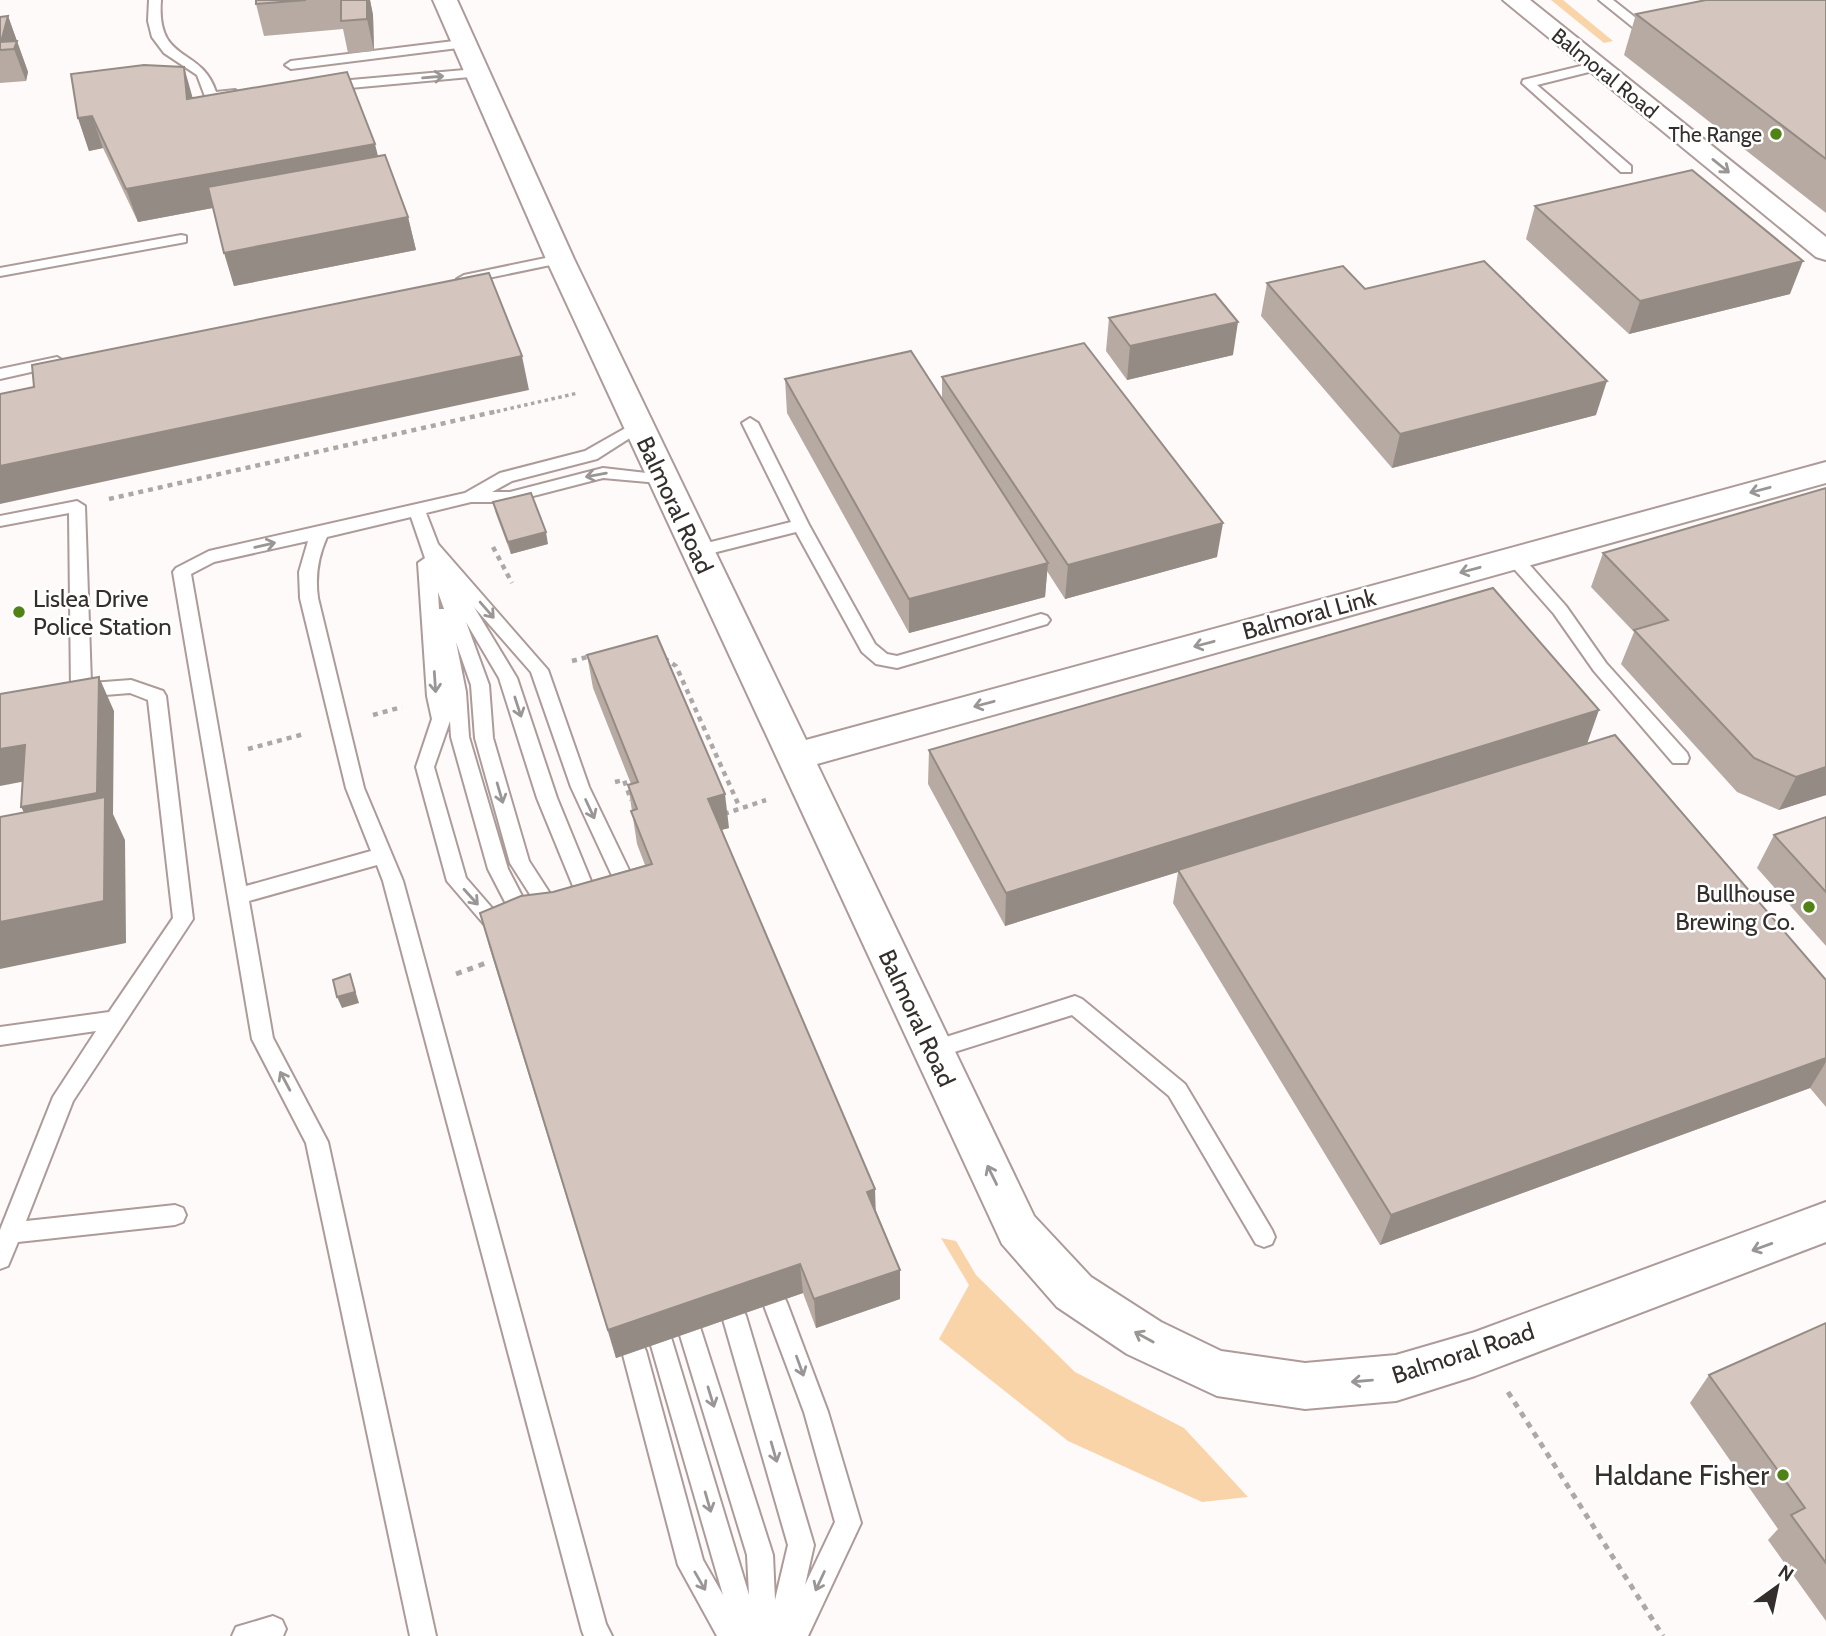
<svg xmlns="http://www.w3.org/2000/svg" width="1826" height="1636" viewBox="0 0 1826 1636" font-family="Cabin,sans-serif">
<rect width="100%" height="100%" fill="#fefaf9"/>
<g fill="#fad4a9">
<polygon points="1551,0 1563,0 1613,41 1604,43"/>
<polygon points="941,1238 956,1241 976,1275 1075,1372 1184,1428 1248,1497 1202,1502 1068,1441 939,1339 969,1285"/>
</g>
<g fill="none" stroke-linecap="round" stroke-linejoin="round">
<g stroke="#ac9b99" stroke-width="4">
<g id="lane">
<path d="M149 0H161C156 65 201 45 216 92L235 90 241 94 240 97 206 99 197 75 164 53 152 37 148 21Z"/>
<polygon points="1599,0 1613,0 1641,22 1656,19 1662,23 1656,27 1635,29"/>
<polygon points="462,40 468,44 466,47 291,69 285,65 291,61"/>
<polygon points="1597,62 1601,63 1601,69 1537,85 1631,166 1631,172 1621,172 1522,83 1523,80"/>
<polygon points="476,69 482,73 481,76 328,90 322,86 328,82"/>
<polygon points="181,235 186,236 186,242 0,276 0,268"/>
<polygon points="560,255 565,256 567,259 565,262 464,283 457,279 464,275"/>
<polygon points="57,357 65,362 62,365 0,379 0,369"/>
<polygon points="750,418 758,423 809,525 875,644 887,654 897,656 1041,614 1047,616 1050,620 1047,624 897,668 876,664 862,652 796,532 697,557 691,555 689,551 691,547 791,522 742,423"/>
<path d="M638 421 646 426 644 429 597 459 512 481 492 492H510L603 468 664 475 670 476 672 480 670 484 603 478 510 502H471L426 513 438 544 548 670 589 787 641 895 638 900 631 903 624 900 621 895 571 787 531 672 474 607 517 678 557 798 602 908 599 914 592 916 585 914 582 908 537 798 499 678 466 622 489 685 493 738 529 861 564 915 561 921 554 923 547 921 510 863 475 738 471 685 456 642 466 692 469 737 508 869 536 923 533 929 526 931 519 929 488 869 451 737 450 721 434 767 466 878 512 931 509 937 502 939 495 937 447 881 416 767 432 719 427 696 418 563 425 558 411 517 327 537C318 557 315 576 318 598L364 788 403 881 606 1624 612 1636H584L582 1631 383 881 377 865 249 901 273 1038 328 1142 436 1636H410L306 1143 252 1039 173 572 176 568 209 551 465 493 500 473 585 451ZM308 541 299 572 300 598 346 788 371 851 246 886 191 574 214 562ZM438 592 444 609H439Z"/>
<polygon points="77,501 85,506 91,683 131,680 163,691 166,696 193,919 73,1101 26,1221 175,1205 183,1208 186,1215 183,1222 175,1225 18,1242 8,1266 0,1269 0,1230 53,1097 96,1031 0,1045 0,1027 109,1012 173,918 148,700 130,693 80,697 74,696 71,691 69,513 0,526 0,516"/>
<polygon points="1514,552 1520,554 1566,606 1606,663 1687,753 1689,758 1687,763 1673,763 1594,671 1554,614 1508,562 1506,558 1508,554"/>
<polygon points="1075,996 1082,999 1185,1084 1272,1230 1275,1237 1272,1244 1264,1247 1256,1244 1169,1096 1072,1015 932,1059 924,1056 921,1050 924,1044"/>
<polygon points="775,1292 783,1295 787,1303 828,1412 861,1523 808,1636 717,1636 678,1565 622,1351 626,1343 634,1340 642,1343 646,1351 703,1560 723,1595 650,1342 654,1334 662,1331 670,1334 749,1595 747,1555 679,1332 683,1324 691,1321 699,1324 773,1555 775,1600 788,1545 722,1316 726,1308 734,1305 742,1308 746,1316 814,1545 805,1585 835,1522 804,1412 763,1303 767,1295"/>
<polygon points="273,1616 282,1620 286,1629 283,1636 232,1636 236,1627"/>
</g>
</g>
<g stroke="#ac9b99" stroke-width="4">
<g id="street">
<polygon points="433,0 457,0 574,259 806,740 1826,462 1826,483 817,764 1034,1216 1091,1277 1161,1322 1221,1351 1305,1363 1396,1355 1475,1332 1826,1202 1826,1242 1475,1376 1396,1401 1305,1409 1217,1396 1127,1354 1057,1307 1002,1244 546,259"/>
<polygon points="1503,0 1530,0 1826,237 1826,260 1816,257"/>
</g>
</g>
<polyline stroke="#aca8a7" stroke-width="3.5" stroke-dasharray="3.5 3.5" stroke-linecap="butt" points="490,413 578,393"/>
<g stroke="#aca8a7" stroke-width="4.5" stroke-dasharray="5 5" stroke-linecap="butt">
<polyline points="109,499 498,411"/>
<polyline points="493,547 512,583"/>
<polyline points="664,658 676,666 740,808"/>
<polyline points="572,661 591,656"/>
<polyline points="373,715 402,707"/>
<polyline points="248,749 304,734"/>
<polyline points="615,782 624,780 631,800"/>
<polyline points="724,814 766,800"/>
</g>
<g stroke="#aca8a7" stroke-width="5" stroke-dasharray="6 6" stroke-linecap="butt">
<polyline points="456,974 486,963"/>
<polyline points="1508,1392 1663,1636"/>
</g>
<use href="#lane" fill="#fff" fill-rule="evenodd"/>
<use href="#street" fill="#fff" fill-rule="evenodd"/>
</g>
<g fill="#b6aaa3">
<polygon points="256,0 370,0 373,15 374,51 348,53 343,29 264,36 256,4"/>
<polygon points="1826,0 1826,213 1624,55 1636,14"/>
<polygon points="8,16 28,72 26,81 0,83 0,17"/>
<polygon points="193,98 378,156 408,217 416,250 234,286 213,208 138,222 103,148 89,151 78,118"/>
<polygon points="1535,206 1790,294 1629,334 1526,239"/>
<polygon points="1267,283 1365,289 1596,415 1392,468 1261,316"/>
<polygon points="1109,318 1233,355 1127,380 1106,351"/>
<polygon points="942,377 1217,557 1065,599 1047,571 1045,597 909,633 787,413 785,379 942,398"/>
<polygon points="1826,488 1826,795 1779,810 1737,792 1621,664 1634,632 1591,587 1603,553"/>
<polygon points="493,502 548,544 511,554 496,514"/>
<polygon points="587,655 729,828 722,830 900,1270 900,1299 816,1328 803,1293 616,1358 489,946 480,913 645,865 637,844 628,785 631,784 593,688"/>
<polygon points="1587,744 1468,781 1826,980 1826,1107 1810,1088 1380,1245 1173,903 1178,872 1005,926 928,784 929,750"/>
<polygon points="1826,817 1826,946 1757,868 1774,835"/>
<polygon points="1826,1323 1826,1621 1768,1540 1778,1529 1690,1403 1709,1375"/>
</g>
<g fill="#948b85">
<polygon points="367,0 370,0 373,15 374,51 367,19"/>
<polygon points="8,16 28,72 26,81 14,49 1,42"/>
<polygon points="184,67 193,99 187,99"/>
<polygon points="92,116 103,148 89,151 78,118"/>
<polygon points="375,144 383,176 138,222 126,189"/>
<polygon points="408,217 416,250 234,286 224,253"/>
<polygon points="1803,261 1790,294 1629,334 1640,301"/>
<polygon points="1238,322 1233,355 1127,380 1130,346"/>
<polygon points="522,356 529,390 0,504 0,466"/>
<polygon points="1607,381 1596,415 1392,468 1400,434"/>
<polygon points="1223,523 1217,557 1065,599 1068,565"/>
<polygon points="546,532 548,544 511,554 508,542"/>
<polygon points="1048,563 1045,597 909,633 909,599"/>
<polygon points="99,677 114,711 113,814 125,840 126,943 0,969 0,922 39,840 21,807"/>
<polygon points="1599,710 1587,744 1179,871 1178,870 1178,872 1005,926 1006,893"/>
<polygon points="25,745 42,778 0,786 0,749"/>
<polygon points="1826,767 1826,795 1779,810 1796,777"/>
<polygon points="725,794 729,828 712,832 708,799"/>
<polygon points="350,974 359,1003 342,1008 337,997"/>
<polygon points="1826,1058 1826,1062 1810,1088 1380,1245 1391,1215"/>
<polygon points="875,1189 876,1219 867,1192"/>
<polygon points="800,1264 803,1293 616,1358 608,1330"/>
<polygon points="900,1270 900,1299 816,1328 814,1299"/>
</g>
<g fill="#d4c6be" stroke="#948b85" stroke-width="2">
<polygon points="256,0 306,0 256,4"/>
<polygon points="341,0 367,0 367,19 341,21"/>
<polygon points="1706,0 1826,0 1826,159 1636,14"/>
<polygon points="8,16 1,42 17,41 14,49 0,50 0,17"/>
<polygon points="144,65 184,67 187,99 347,72 375,144 126,189 92,116 78,118 71,74"/>
<polygon points="385,155 408,217 224,253 208,187"/>
<polygon points="1692,170 1803,261 1640,301 1535,206"/>
<polygon points="1484,261 1607,381 1400,434 1267,283 1343,266 1365,289"/>
<polygon points="489,273 522,356 0,466 0,394 34,387 32,365"/>
<polygon points="1215,294 1238,322 1130,346 1109,318"/>
<polygon points="1084,343 1223,523 1068,565 942,377"/>
<polygon points="911,351 1048,563 909,599 785,379"/>
<polygon points="1826,488 1826,767 1796,777 1754,758 1634,630 1668,620 1603,553"/>
<polygon points="531,493 546,532 508,542 493,502"/>
<polygon points="1493,588 1599,710 1006,893 929,750"/>
<polygon points="657,636 725,794 708,799 875,1189 867,1192 900,1270 814,1299 800,1264 608,1330 480,913 521,896 553,892 652,864 631,811 637,809 628,785 638,782 587,655"/>
<polygon points="99,677 97,793 21,807 25,745 0,749 0,694"/>
<polygon points="1615,735 1826,980 1826,1058 1391,1215 1178,870"/>
<polygon points="105,797 104,901 0,922 0,817"/>
<polygon points="1826,817 1826,892 1774,835"/>
<polygon points="350,974 355,992 337,997 333,980"/>
<polygon points="1826,1323 1826,1563 1791,1515 1805,1508 1709,1375"/>
</g>
<defs><path id="oneway-shaft" d="M-6 0H5M1.5-3L5.5 0L1.5 3" fill="none" stroke-width="1.6" stroke-linecap="round" stroke-linejoin="round" transform="scale(1.75)"/></defs>
<g stroke="#9a9696">
<use href="#oneway-shaft" transform="translate(433 77) rotate(-5)"/>
<use href="#oneway-shaft" transform="translate(1721 166) rotate(39)"/>
<use href="#oneway-shaft" transform="translate(596 475) rotate(170)"/>
<use href="#oneway-shaft" transform="translate(1760 490) rotate(165)"/>
<use href="#oneway-shaft" transform="translate(265 545) rotate(-13)"/>
<use href="#oneway-shaft" transform="translate(1470 570) rotate(165)"/>
<use href="#oneway-shaft" transform="translate(487 610) rotate(49)"/>
<use href="#oneway-shaft" transform="translate(1204 644) rotate(165)"/>
<use href="#oneway-shaft" transform="translate(435 682) rotate(86)"/>
<use href="#oneway-shaft" transform="translate(984 704) rotate(165)"/>
<use href="#oneway-shaft" transform="translate(518 707) rotate(72)"/>
<use href="#oneway-shaft" transform="translate(500 793) rotate(74)"/>
<use href="#oneway-shaft" transform="translate(590 809) rotate(65)"/>
<use href="#oneway-shaft" transform="translate(471 897) rotate(48)"/>
<use href="#oneway-shaft" transform="translate(285 1081) rotate(-118)"/>
<use href="#oneway-shaft" transform="translate(992 1175) rotate(-116)"/>
<use href="#oneway-shaft" transform="translate(1762 1247) rotate(160)"/>
<use href="#oneway-shaft" transform="translate(1144 1337) rotate(-151)"/>
<use href="#oneway-shaft" transform="translate(800 1366) rotate(70)"/>
<use href="#oneway-shaft" transform="translate(1362 1381) rotate(175)"/>
<use href="#oneway-shaft" transform="translate(711 1397) rotate(73)"/>
<use href="#oneway-shaft" transform="translate(774 1452) rotate(74)"/>
<use href="#oneway-shaft" transform="translate(708 1502) rotate(74)"/>
<use href="#oneway-shaft" transform="translate(700 1581) rotate(60)"/>
<use href="#oneway-shaft" transform="translate(820 1581) rotate(115)"/>
</g>
<g fill="#518215" stroke="#fff" stroke-width="2.5">
<circle cx="1776" cy="134" r="7"/>
<circle cx="19" cy="612" r="7"/>
<circle cx="1809" cy="907" r="7"/>
<circle cx="1783" cy="1475" r="7"/>
</g>
<g text-anchor="middle" dominant-baseline="central" stroke-width="5" stroke-linejoin="round" paint-order="stroke">
<g font-size="21" fill="#342e2d" stroke="#fff">
<text transform="translate(1605 73) rotate(39)">Balmoral Road</text>
</g>
<g font-size="21" fill="#342e2d" stroke="#fff" text-anchor="end">
<text x="1762" y="134">The Range</text>
</g>
<g font-size="24" fill="#342e2d" stroke="#fff">
<text transform="translate(675 505) rotate(65)">Balmoral Road</text>
<text transform="translate(1309 614) rotate(-15)">Balmoral Link</text>
<text transform="translate(917 1018) rotate(65)">Balmoral Road</text>
<text transform="translate(1463 1353) rotate(-18)">Balmoral Road</text>
</g>
<g font-size="24" fill="#342e2d" stroke="#fff" text-anchor="start">
<text x="33" y="598">Lislea Drive<tspan x="33" dy="28">Police Station</tspan></text>
<text x="1795" y="893" text-anchor="end">Bullhouse<tspan x="1795" dy="28">Brewing Co.</tspan></text>
</g>
<g font-size="28" fill="#342e2d" stroke="#fff" text-anchor="end">
<text x="1769" y="1475">Haldane Fisher</text>
</g>
</g>
<g transform="translate(1777 1587) rotate(33)" stroke="#ffffff" stroke-width="5" paint-order="stroke">
<path d="M0-5L12 26L0 18L-12 26Z" fill="#342e2d"/>
<text y="-10" font-size="19" font-weight="bold" text-anchor="middle" fill="#342e2d">N</text>
</g>
</svg>
